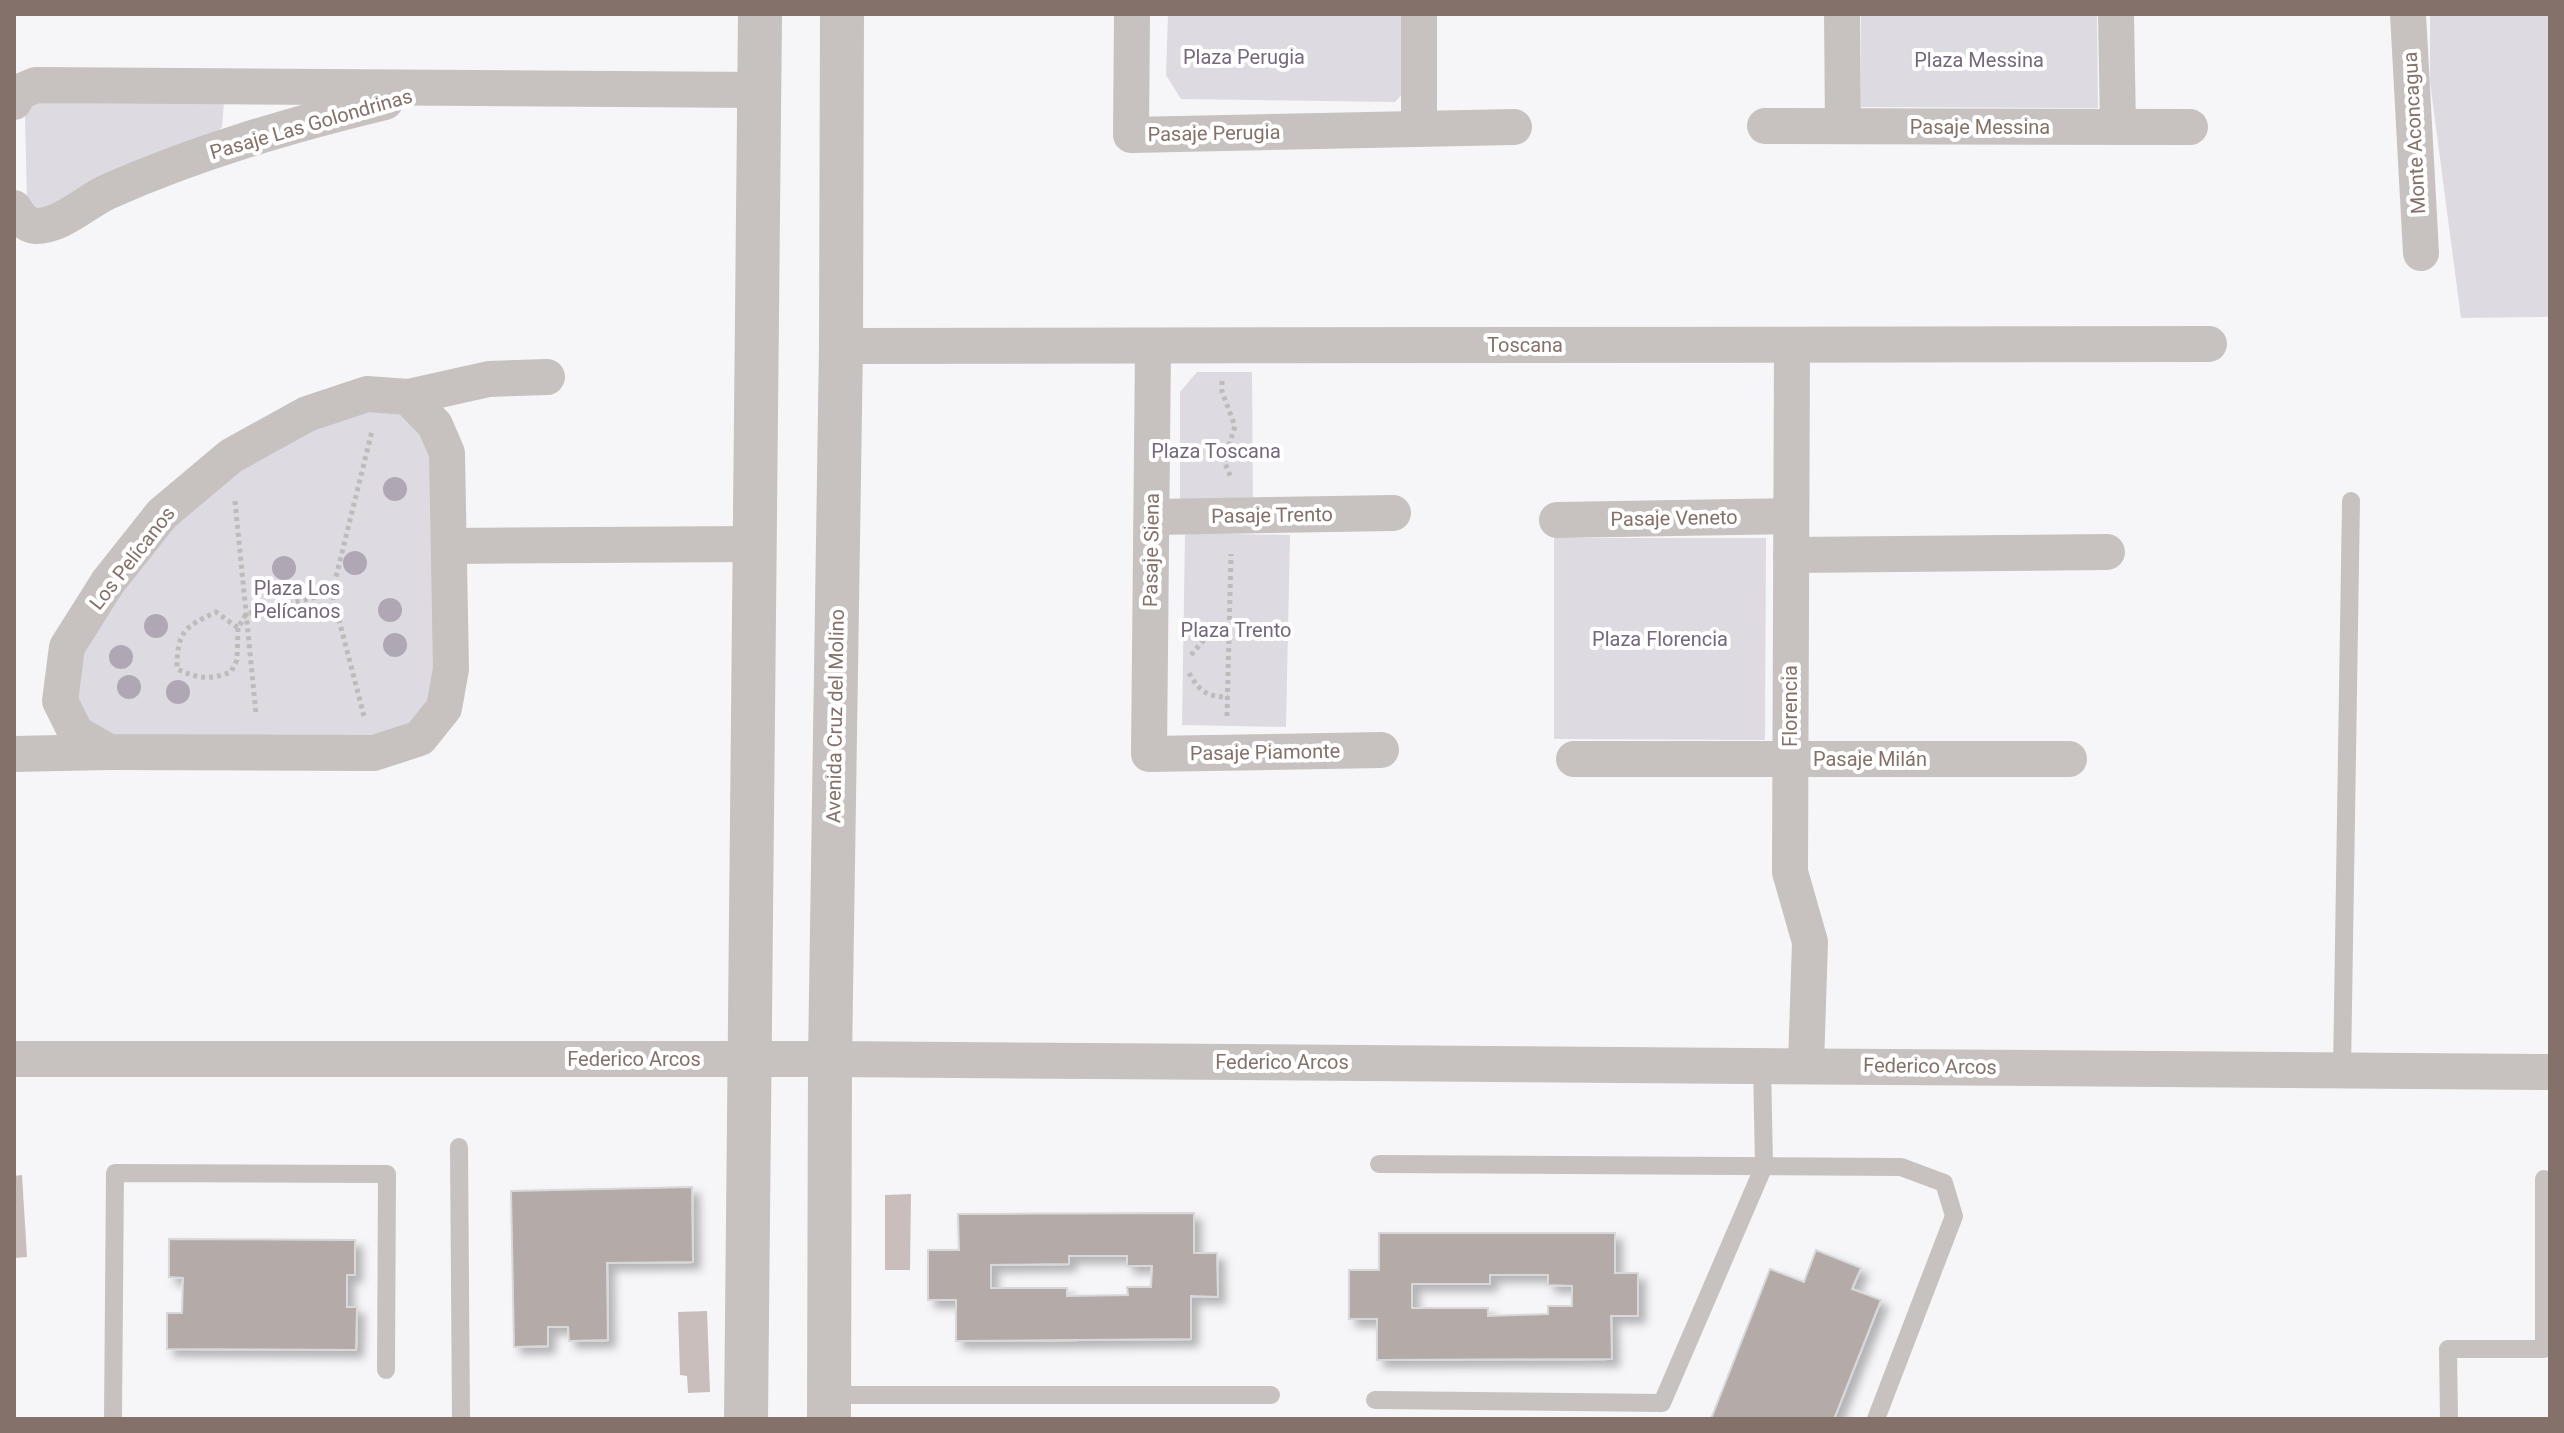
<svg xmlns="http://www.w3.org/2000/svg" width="2564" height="1433" viewBox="0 0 2564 1433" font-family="Roboto,sans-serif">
<defs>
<filter id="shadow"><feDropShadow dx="7" dy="7" stdDeviation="4" flood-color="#0004"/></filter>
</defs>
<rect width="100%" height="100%" fill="#f6f6f8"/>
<g fill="#dddae2">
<polygon points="1168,14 1412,14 1412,83 1395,102 1181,99 1166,75"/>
<polygon points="1861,14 2097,14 2098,108 1861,107"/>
<polygon points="2430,14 2550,14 2550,317 2461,318 2430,82"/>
<polygon points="32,98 224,102 222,127 213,137 39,213 27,202 25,115"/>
<polygon points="1197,372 1252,372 1253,510 1180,510 1180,392"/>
<polygon points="369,405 403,408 436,455 434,703 413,729 373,743 112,742 84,725 71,699 77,651 116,588 231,467"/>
<polygon points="1185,533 1290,535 1286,727 1182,725"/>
<polygon points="1554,538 1766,538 1765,740 1554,739"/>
</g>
<g fill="#cabebd">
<polygon points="22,1175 27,1257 14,1258 14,1176"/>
<polygon points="911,1194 910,1270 885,1270 885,1195"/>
<polygon points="707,1311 710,1392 688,1393 687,1376 680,1375 678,1312"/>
</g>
<g fill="#b4aaa8" stroke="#d8d8da" stroke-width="2" fill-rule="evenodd" filter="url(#shadow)">
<polygon points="692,1187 693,1262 607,1263 608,1340 569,1341 568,1327 548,1327 548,1346 514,1347 511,1191"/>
<path d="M1194 1213V1253H1217L1218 1297 1191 1296V1339L956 1341V1300H928V1250H959L958 1214ZM1069 1256H1127V1266H1152L1151 1287H1127L1128 1295 1067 1296V1288H991V1265L1069 1264Z"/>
<path d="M1379 1233H1615V1273H1638V1316H1611L1612 1359 1377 1360V1319H1349V1270H1379ZM1490 1275H1548V1285L1572 1286V1306H1548V1314L1488 1316V1308H1412V1284H1490Z"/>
<polygon points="169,1239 355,1240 355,1275 347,1275 347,1307 357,1307 356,1350 167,1349 167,1313 182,1313 183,1278 169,1277"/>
<polygon points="1816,1250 1861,1268 1852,1289 1881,1300 1834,1419 1711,1419 1770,1269 1804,1282"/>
</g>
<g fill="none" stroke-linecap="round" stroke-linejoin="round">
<g stroke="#bfbbba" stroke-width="5" stroke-dasharray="4 4" stroke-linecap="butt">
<polyline points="1222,381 1222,392 1235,426 1224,461 1231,478"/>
<polyline points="235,501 256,714"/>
<path d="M238 628 237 660 231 672C210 680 198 679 177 669 177 632 184 627 216 612L238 628 246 614 332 593"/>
<polyline points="1191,655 1208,635 1230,625"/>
<path d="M1189 673C1199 691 1207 697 1228 697"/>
<polyline points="364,716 332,593 372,431"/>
<polyline points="1227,716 1231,554"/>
</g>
<g stroke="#c7c2c0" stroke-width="18">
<polyline points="2342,1070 2351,501"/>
<polyline points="459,1147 461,1419"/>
<polyline points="1379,1164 1901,1167 1944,1183 1954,1216 1876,1419"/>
<polyline points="830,1395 1271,1395"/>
<polyline points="1375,1400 1662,1403 1764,1166 1762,1064"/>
<polyline points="113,1419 115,1173 387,1174 386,1370"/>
<polyline points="2449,1419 2448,1349 2544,1349 2544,1179"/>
</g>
<g stroke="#c7c2c0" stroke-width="36">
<polyline points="1132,14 1131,135 1514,127"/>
<polyline points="1419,14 1419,128"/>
<polyline points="1842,14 1843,126"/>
<polyline points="2116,14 2118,127"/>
<polyline points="2408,14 2421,253"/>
<polyline points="14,102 19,92 36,85 759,90"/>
<polyline points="1765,126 2190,127"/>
<path d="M14 208C19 217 25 225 36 226 61 226 86 202 107 192 197 152 290 125 385 102"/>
<polyline points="1792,345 1790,872 1810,942 1806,1065"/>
<polyline points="841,346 2209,344"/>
<polyline points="1153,346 1149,754 1381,750"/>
<polyline points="408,397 435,425 447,453 451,669 444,708 420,738 374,753 109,752 76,733 60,701 67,647 108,582 162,514 231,456 307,414 367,394 408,397 489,379 547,377"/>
<polyline points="1152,517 1393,513"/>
<polyline points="1557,520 1791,516"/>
<polyline points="449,546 754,544"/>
<polyline points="1791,555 2107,552"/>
<polyline points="14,754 108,752"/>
<polyline points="1574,759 2069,759"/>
<polyline points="14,1059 830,1059 2550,1072"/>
</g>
<g stroke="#c7c2c0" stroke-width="44">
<polyline points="746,1419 760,14"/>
<polyline points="829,1419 830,1059 841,346 842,14"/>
</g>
</g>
<g fill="#afa8b4">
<circle cx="395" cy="489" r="12"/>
<circle cx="355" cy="563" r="12"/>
<circle cx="284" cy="568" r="12"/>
<circle cx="390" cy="610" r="12"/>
<circle cx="156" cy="626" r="12"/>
<circle cx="395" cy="645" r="12"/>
<circle cx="121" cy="657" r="12"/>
<circle cx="129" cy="687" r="12"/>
<circle cx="178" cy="692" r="12"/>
</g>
<g text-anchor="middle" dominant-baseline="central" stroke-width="8" stroke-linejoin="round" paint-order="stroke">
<g font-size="20" fill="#75687c" stroke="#fff">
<text x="1244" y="57">Plaza Perugia</text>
<text x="1979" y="60">Plaza Messina</text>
<text x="1216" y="451">Plaza Toscana</text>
<text x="297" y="588">Plaza Los<tspan x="297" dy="23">Pelícanos</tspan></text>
<text x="1236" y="630">Plaza Trento</text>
<text x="1660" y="639">Plaza Florencia</text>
</g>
<g font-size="20" fill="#84716a" stroke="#fff">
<text transform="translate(311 124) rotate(-16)">Pasaje Las Golondrinas</text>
<text x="1980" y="127">Pasaje Messina</text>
<text transform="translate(1214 133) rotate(-1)">Pasaje Perugia</text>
<text transform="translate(2414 133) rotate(-93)">Monte Aconcagua</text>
<text x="1525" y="345">Toscana</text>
<text transform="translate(1272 515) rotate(-1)">Pasaje Trento</text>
<text transform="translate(1674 518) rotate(-1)">Pasaje Veneto</text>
<text transform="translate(1151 550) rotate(-89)">Pasaje Siena</text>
<text transform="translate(132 558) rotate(-52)">Los Pelícanos</text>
<text transform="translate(1790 706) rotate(-90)">Florencia</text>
<text transform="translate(835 716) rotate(-89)">Avenida Cruz del Molino</text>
<text transform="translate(1265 752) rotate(-1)">Pasaje Piamonte</text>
<text x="1870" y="759">Pasaje Milán</text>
<text x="634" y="1059">Federico Arcos</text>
<text x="1282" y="1062">Federico Arcos</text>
<text transform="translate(1930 1066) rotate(1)">Federico Arcos</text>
</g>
</g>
<rect width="2564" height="1433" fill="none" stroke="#84716a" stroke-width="32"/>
</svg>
